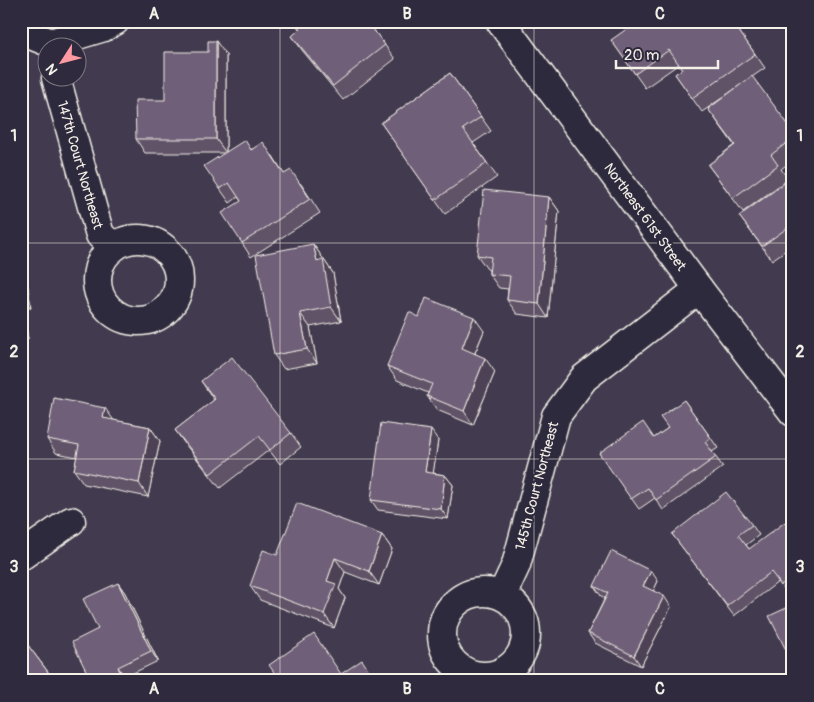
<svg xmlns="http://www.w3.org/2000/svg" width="814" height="702" viewBox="0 0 814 702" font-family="Pangolin,sans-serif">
<rect width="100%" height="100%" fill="#423a4f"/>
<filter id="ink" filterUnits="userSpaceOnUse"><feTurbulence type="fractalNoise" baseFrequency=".02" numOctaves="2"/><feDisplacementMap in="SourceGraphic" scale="10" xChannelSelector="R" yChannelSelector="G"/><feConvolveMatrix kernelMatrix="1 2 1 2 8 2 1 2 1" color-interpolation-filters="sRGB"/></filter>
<g filter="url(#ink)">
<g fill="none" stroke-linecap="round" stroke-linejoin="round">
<g stroke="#f4f1e8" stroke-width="31">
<g id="minor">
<polyline points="500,21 699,289 793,412"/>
<polyline points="21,31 51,43 104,27 115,21"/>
<polyline points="56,78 100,235 114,247"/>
<circle cx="138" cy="280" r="41"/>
<polyline points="21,556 71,521"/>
<circle cx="484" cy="634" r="42"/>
<polyline points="502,595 516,565 556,416 584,378 699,289"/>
</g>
</g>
<use href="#minor" stroke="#2f2a3d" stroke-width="28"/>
</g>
<g fill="#605268" stroke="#f4f1e8">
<polygon points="293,21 367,21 395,59 343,100 302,50 292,36 300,30"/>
<polygon points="732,21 765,68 752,77 793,131 793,160 781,169 788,179 743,212 708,165 734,145 708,109 739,86 702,112 675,74 682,69 679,64 645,88 611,40 723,26"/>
<polygon points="226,55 226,152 252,149 273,156 284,174 301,184 320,213 251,257 242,243 241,201 238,197 230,203 220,189 224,153 145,153 136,139 165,100"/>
<polygon points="450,73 491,131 473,143 497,177 445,214 381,123"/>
<polygon points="793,177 793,245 772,260 739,216"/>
<polygon points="549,197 559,211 548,318 517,314 507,300 508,289 499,288 489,274 489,270 487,269 477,255"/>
<polygon points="21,242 31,308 23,309 28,339 21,340"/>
<polygon points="313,244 333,273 341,321 310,327 317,363 284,369 274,355"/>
<polygon points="419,317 484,331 475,353 495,372 473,425 437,410 427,396 428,393 397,380 387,366"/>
<polygon points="201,381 291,433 301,447 280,464 269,450 220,488 185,444 175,430 214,400"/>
<polygon points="684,400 718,448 712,452 723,467 663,510 655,498 639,509 599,453 654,438 668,428"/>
<polygon points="113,420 150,427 160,441 148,497 84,484 74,470 77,457 56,453 47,439"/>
<polygon points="438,440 433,473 445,475 453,485 448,519 378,510 371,500"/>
<polygon points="752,525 759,535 746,545 749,549 793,533 793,591 788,595 778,582 734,616 672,534"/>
<polygon points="382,535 392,549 379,585 345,572 339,589 345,598 334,628 260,600 250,586 277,555"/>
<polygon points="658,581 653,591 671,607 641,666 595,643 588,633 605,598 601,596 594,586"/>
<polygon points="118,583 125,593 158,661 125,677 91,681 98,629"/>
<polygon points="21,636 55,681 21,681"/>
</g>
<g fill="#4e4255" stroke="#f4f1e8">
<polygon points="216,41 226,55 226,153 216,139"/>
<polygon points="549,197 559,211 548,318 539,304"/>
<polygon points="21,242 31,308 21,294"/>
<polygon points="313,244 333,273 341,321 331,307 317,261"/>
<polygon points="21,307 23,309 28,339 21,330"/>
<polygon points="300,313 310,327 317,363 307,349"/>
<polygon points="474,317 484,331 471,362 462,348"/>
<polygon points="485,358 495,372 473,425 464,411"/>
<polygon points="105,408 115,422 103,418"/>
<polygon points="150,427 160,441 148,497 139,483"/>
<polygon points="431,430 438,440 432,482 425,472"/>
<polygon points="445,475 453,485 448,519 441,509"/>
<polygon points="382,535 392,549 379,585 369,571"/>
<polygon points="335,558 345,572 339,589 345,598 334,628 324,614 327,581"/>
<polygon points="651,571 658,581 651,596 643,586"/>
<polygon points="118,583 125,593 158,661 151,651"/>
<polygon points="664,596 671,607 641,666 634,656"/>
<polygon points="118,667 125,677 126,681 124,681"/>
</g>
<g fill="#705f79" stroke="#f4f1e8">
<polygon points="294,21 367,21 385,45 333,86 292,36 300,29"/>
<polygon points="638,21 720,21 723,26 731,21 732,21 755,54 692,98 675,74 682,69 669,50 635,74 611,40"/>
<polygon points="208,41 216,41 216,139 136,139 135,100 165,100 165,52 208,52"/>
<polygon points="450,73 481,117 463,129 487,163 435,200 381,123"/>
<polygon points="752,76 793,131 793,138 771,155 778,165 733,198 708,165 735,145 708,109"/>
<polygon points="245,140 251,150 263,142 284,174 291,170 310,199 242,243 222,213 241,201 229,183 220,189 204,166"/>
<polygon points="793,177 793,224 762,246 739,216"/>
<polygon points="484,190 549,197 539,304 507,300 510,276 489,274 491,257 477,255"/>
<polygon points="313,244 317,261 323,259 331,307 300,313 307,349 274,355 256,255"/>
<polygon points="426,298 474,317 462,348 485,358 464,411 427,396 432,384 387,366 409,312 419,317"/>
<polygon points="232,357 291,433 270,450 259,436 210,474 175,430 215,399 201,381"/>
<polygon points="54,398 105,408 103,418 150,427 139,483 74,470 79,445 47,439"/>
<polygon points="684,400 711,438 705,442 716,457 656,500 648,488 631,499 599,453 643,422 654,438 668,428 660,417"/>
<polygon points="381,423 431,430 425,472 445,475 441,509 371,500"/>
<polygon points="726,492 752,525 738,535 749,549 785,522 793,533 793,575 781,585 771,572 727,606 672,534"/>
<polygon points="297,503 382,535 369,571 335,558 327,581 336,584 324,614 250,586 263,550 277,555"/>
<polygon points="611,551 651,571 643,586 664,596 634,656 588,633 608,593 594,586"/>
<polygon points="118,583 151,651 118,667 124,681 91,681 72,642 98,629 83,599"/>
<polygon points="793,605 793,664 769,616"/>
<polygon points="314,634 341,674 362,660 376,681 280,681 269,665"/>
<polygon points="21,636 51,676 45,681 21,681"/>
</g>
</g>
<path fill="none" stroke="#f4f1e8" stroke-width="1" stroke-opacity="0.55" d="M280 21V681M534 21V681M21 243H793M21 459H793"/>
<g text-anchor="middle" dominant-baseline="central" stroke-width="4" stroke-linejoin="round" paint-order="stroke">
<g font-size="14" fill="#f4f1e8" stroke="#2f2a3d">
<text transform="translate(80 165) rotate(74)">147th Court Northeast</text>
<text transform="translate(645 217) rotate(54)">Northeast 61st Street</text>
<text transform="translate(537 486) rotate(-75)">145th Court Northeast</text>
</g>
</g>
<rect width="814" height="702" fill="none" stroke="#2f2a3d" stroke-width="55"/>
<g transform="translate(62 62) rotate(234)"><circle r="24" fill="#2f2a3d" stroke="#7e7a81"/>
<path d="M0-4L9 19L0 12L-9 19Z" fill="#ff9aa2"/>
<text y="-8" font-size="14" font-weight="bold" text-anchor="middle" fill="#f4f1e8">N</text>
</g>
<path d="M616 60v8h102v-8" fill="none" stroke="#f4f1e8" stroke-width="2.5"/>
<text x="624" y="60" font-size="15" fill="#f4f1e8" stroke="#2f2a3d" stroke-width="4" paint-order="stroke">20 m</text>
<rect x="28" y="28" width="758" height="646" fill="none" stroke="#f4f1e8" stroke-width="2"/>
<g font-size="16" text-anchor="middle" font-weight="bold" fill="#f4f1e8">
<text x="154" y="19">A</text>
<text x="407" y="19">B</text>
<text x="660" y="19">C</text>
<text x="14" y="141">1</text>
<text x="800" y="141">1</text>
<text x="14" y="357">2</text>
<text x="800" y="357">2</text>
<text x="14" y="572">3</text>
<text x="800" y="572">3</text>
<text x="154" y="694">A</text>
<text x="407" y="694">B</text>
<text x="660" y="694">C</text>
</g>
</svg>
